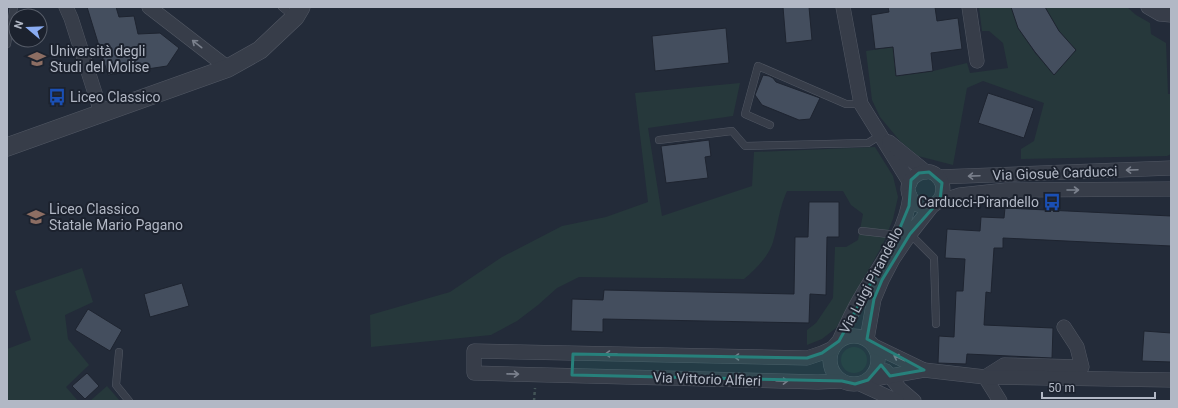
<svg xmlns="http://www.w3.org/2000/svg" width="1178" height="408" viewBox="0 0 1178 408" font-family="Roboto,sans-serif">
<rect width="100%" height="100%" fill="#232b39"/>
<g fill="#26383b">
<polygon points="979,7 1011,7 1018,28 1035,53 1054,75 1076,50 1059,31 1045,7 1127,7 1136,15 1150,23 1151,34 1166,43 1168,94 1171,94 1171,154 1167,156 1021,159 1021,149 1034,141 1044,103 983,81 967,88 953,165 918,156 900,141 880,117 872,100 866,51 893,47 897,76 933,71 967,63 970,73 1008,68 1003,43 989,31 982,31"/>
<path d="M740 83 733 116 648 128 662 216 752 186 754 152 875 147 893 176 898 197 893 219 883 244 836 328 822 339 807 345V330L816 323 833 298 835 247H846L858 240 863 214 851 205 843 191H787C779 208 778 225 773 242 769 256 755 270 744 279L579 277 557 288 538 305 517 321 491 335 371 347 370 315 450 292 502 257 562 226 606 217 648 202 635 93Z"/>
<polygon points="82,268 93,302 65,315 68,339 89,365 66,387 78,401 7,401 7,349 31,340 15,291"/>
<circle cx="854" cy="360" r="13"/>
<polygon points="107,386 120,401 90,401"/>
</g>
<g fill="#444e5e" stroke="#1e2430">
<polygon points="87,7 116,7 119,17 134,16 138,34 160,33 179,48 167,66 108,75"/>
<polygon points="783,7 809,7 812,40 786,43"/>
<polygon points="888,7 935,7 937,21 958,18 962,49 931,53 933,71 896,76 893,47 875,49 871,15 889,12"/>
<polygon points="1011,7 1045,7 1059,31 1076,50 1054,75 1035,52 1018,28"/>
<polygon points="726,28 729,63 655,71 652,36"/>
<polygon points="763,75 769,76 773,78 776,82 820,98 810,119 799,120 762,105 755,95"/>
<polygon points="988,93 1034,108 1024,138 978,123"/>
<polygon points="709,140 711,156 705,157 708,178 666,183 661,146"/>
<polygon points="809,202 839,202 839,237 827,237 826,295 810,294 809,323 603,319 603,332 571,331 572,299 603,300 604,290 794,294 795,237 808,237"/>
<polygon points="1005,208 1171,216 1171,246 1003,238 1003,248 994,248 991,293 986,292 984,325 1053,328 1052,358 967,354 966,364 938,363 939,336 954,337 956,291 963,291 965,259 945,258 947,229 980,231 981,217 1004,218"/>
<polygon points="182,283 189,306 150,317 144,294"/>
<polygon points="88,309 122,330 110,351 75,330"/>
<polygon points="1144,331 1171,333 1171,362 1142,361"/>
<polygon points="87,373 99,386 85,399 72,386"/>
</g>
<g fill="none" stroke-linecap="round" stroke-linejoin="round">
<g stroke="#525864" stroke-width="8">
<g id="service">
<polyline points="282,7 294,17"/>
<polyline points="7,44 14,7"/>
<polyline points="770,125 745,114 758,66 846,104 861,104"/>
<polyline points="659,140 732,131 745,146 868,143 881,135"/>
<polyline points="862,231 897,235"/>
<polyline points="910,234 934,258 936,324"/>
<polyline points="119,352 116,385 129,401"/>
</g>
</g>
<g stroke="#525864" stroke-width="15">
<g id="minor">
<polyline points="66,7 71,18 101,112"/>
<polyline points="149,7 228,68"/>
<polyline points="843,7 861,104 910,183"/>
<polyline points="969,7 977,61"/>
<polyline points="1148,7 1160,14 1171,15"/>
<polyline points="889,142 926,172"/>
<polyline points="938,177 1171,168"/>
<path d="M932 206C911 212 898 184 918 174 936 164 951 187 938 202"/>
<circle cx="854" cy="360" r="24"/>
<polyline points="867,339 874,299 882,280 893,259 910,234 932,206 938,202 960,195 1006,190 1171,189"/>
<path d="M839 341C846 325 853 310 862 295 880 264 906 233 910 196"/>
<polyline points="874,346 924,370"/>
<polyline points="833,348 822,353 807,358 474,351 474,373 818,382 842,381"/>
<polyline points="886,371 900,389 914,401"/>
<polyline points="985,377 1004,365 1082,367 1077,347 1064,327"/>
<polyline points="985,377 1000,401"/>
<polyline points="868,380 924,370 985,377 1171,380"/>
<polyline points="860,384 897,401"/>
</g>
</g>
<g stroke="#525864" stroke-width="19">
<polyline id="tertiary" points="7,147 228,68 260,50 295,17 301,7"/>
</g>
<polyline stroke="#435457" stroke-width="2.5" stroke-dasharray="3 3" stroke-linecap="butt" points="534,401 535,388"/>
<use href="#service" stroke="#373d49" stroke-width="7"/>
<use href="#minor" stroke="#373d49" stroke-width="14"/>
<use href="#tertiary" stroke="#373d49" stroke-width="18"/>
</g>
<defs><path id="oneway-shaft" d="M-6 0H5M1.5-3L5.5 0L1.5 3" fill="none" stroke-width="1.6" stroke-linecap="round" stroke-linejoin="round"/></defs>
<g stroke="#7b818d">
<use href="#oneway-shaft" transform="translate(197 44) rotate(-142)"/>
<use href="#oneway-shaft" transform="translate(1132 170) rotate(178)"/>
<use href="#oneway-shaft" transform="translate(974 176) rotate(178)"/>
<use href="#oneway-shaft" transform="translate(1073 190)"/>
<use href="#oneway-shaft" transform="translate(611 354) rotate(-179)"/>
<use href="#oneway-shaft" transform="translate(740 357) rotate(-179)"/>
<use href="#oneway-shaft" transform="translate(899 358) rotate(-154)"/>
<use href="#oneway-shaft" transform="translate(513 374) rotate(1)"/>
<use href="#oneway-shaft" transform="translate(782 381) rotate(2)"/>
</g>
<path fill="#27807b" fill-opacity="0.2" stroke="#27807b" stroke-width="3" stroke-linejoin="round" d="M929 172 942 183 940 200 910 234 882 280 874 299 867 339 924 370 890 376 881 365 868 380 855 384 842 381 572 375 573 354 807 358 822 353 839 341 897 235 909 206 911 180 919 173Z"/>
<defs>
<g id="university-bare" transform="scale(1.38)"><path d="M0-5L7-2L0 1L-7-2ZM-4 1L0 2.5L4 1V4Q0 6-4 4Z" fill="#8d6e63" stroke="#1c222e" stroke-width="2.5" paint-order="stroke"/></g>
<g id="bus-bare" transform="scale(1.38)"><path d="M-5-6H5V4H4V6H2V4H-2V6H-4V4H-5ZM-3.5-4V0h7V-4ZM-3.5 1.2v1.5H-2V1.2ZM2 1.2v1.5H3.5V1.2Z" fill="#1a4fb4" stroke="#1c222e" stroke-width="2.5" paint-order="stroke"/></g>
<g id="school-bare" transform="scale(1.38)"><path d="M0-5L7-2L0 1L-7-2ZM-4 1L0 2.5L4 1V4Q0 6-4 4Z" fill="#8d6e63" stroke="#1c222e" stroke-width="2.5" paint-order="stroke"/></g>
</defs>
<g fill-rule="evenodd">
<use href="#university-bare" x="37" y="59"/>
<use href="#bus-bare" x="57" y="97"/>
<use href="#bus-bare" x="1052" y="202"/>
<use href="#school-bare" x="36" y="217"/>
</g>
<g text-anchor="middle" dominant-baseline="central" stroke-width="4" stroke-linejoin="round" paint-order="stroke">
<g font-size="14" fill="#b2b8c5" stroke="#1c222e" text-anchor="start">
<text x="50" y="51">Università degli<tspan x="50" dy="16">Studi del Molise</tspan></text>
<text x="70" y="97">Liceo Classico</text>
<text x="1039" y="202" text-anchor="end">Carducci-Pirandello</text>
<text x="49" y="209">Liceo Classico<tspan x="49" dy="16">Statale Mario Pagano</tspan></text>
</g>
<g font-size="14" fill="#b2b8c5" stroke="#1c222e">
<text transform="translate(1055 173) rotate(-2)">Via Giosuè Carducci</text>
<text transform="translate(871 280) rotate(-62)">Via Luigi Pirandello</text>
<text transform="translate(707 379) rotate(2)">Via Vittorio Alfieri</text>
</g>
</g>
<rect width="1178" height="408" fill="none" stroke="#b2b8c5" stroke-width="16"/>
<g transform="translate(28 28) rotate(289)"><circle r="19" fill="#1c222e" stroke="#585e6a"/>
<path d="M0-3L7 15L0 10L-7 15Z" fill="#8aacf2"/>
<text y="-6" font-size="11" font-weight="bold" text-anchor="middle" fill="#b2b8c5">N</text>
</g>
<path d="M1042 392v6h113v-6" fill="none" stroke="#b2b8c5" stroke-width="2"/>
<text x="1048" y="392" font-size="12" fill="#b2b8c5" stroke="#1c222e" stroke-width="3" paint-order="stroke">50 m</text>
</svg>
